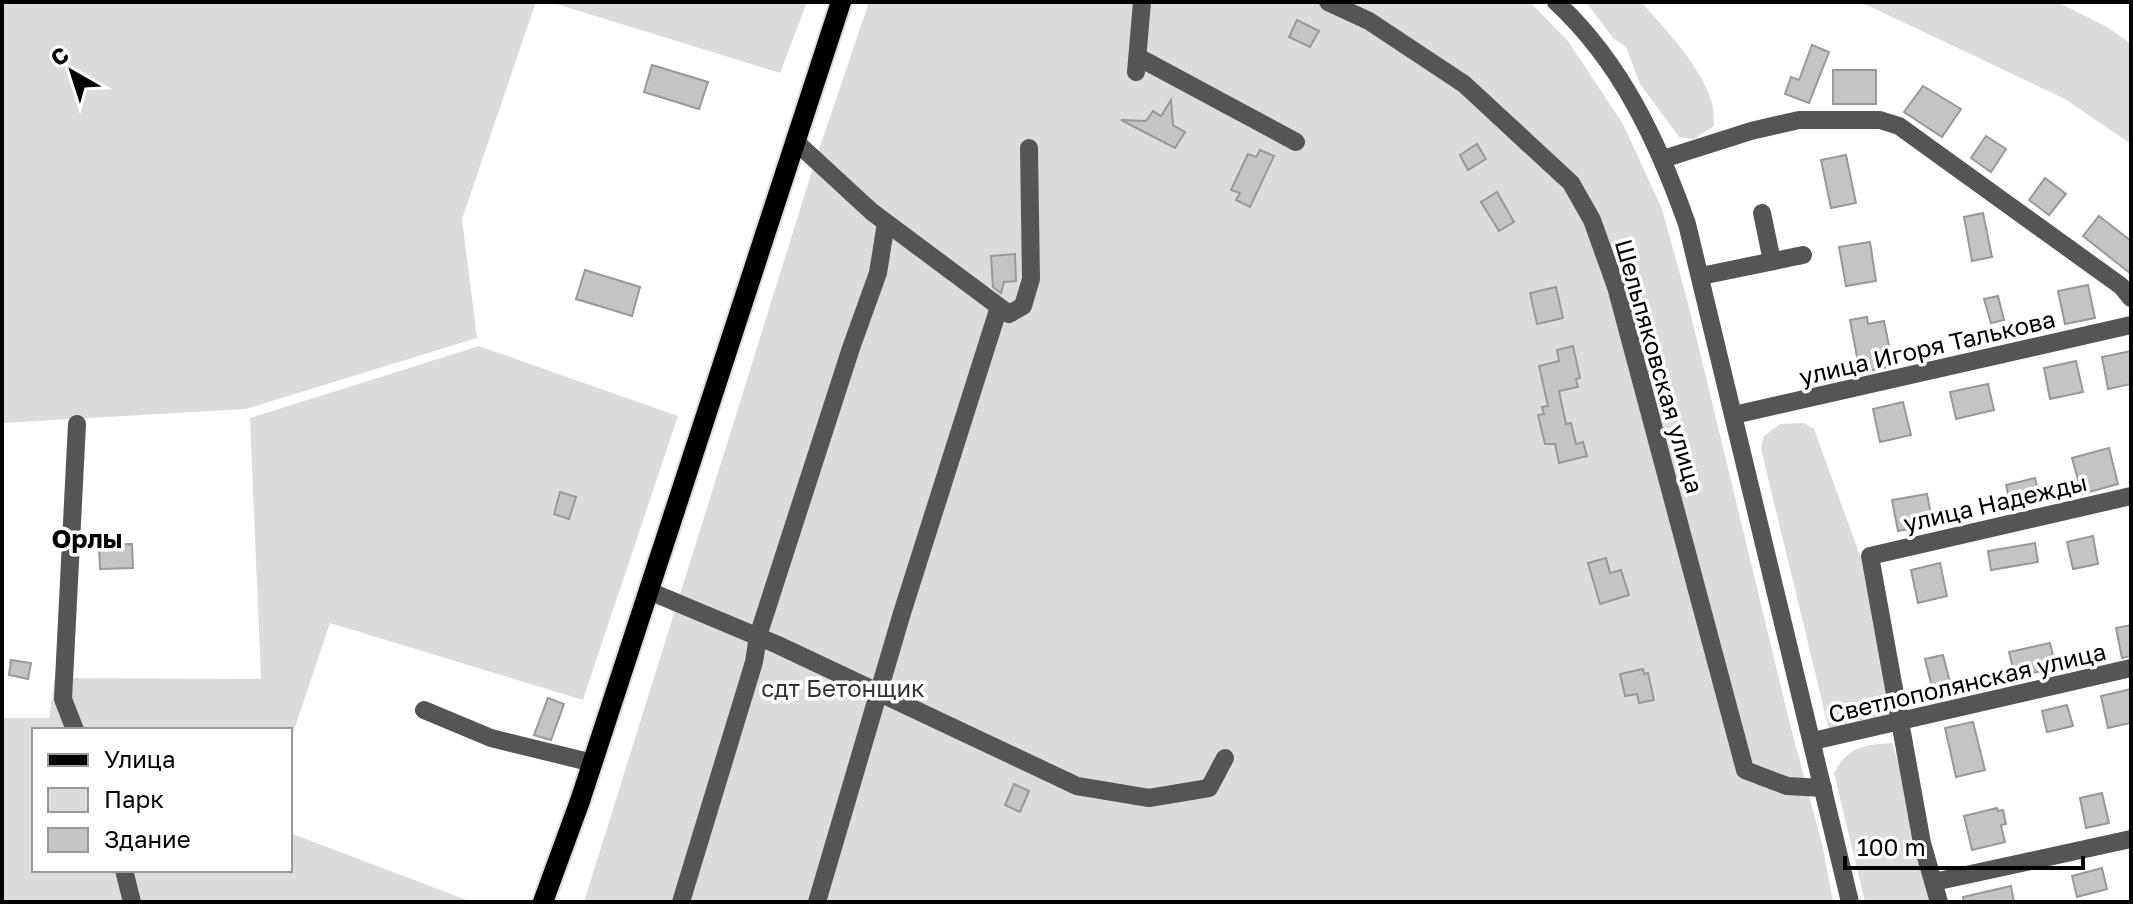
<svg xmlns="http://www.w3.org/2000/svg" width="2133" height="904" viewBox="0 0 2133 904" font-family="'Golos Text',sans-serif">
<rect width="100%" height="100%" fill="#fff"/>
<g fill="#dcdcdc">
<polygon points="2,2 536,2 462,219 477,338 246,409 2,423"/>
<polygon points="550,2 807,2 780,73"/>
<polygon points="869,2 1530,2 1568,41 1623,124 1662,209 1688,303 1790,724 1823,848 1833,902 584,902 817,155"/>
<path d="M1586 2H1641C1666 30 1699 64 1711 100 1714 108 1714 118 1714 126L1694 139 1679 137 1640 84 1626 47 1613 38Z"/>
<polygon points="1855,2 2057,2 2109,28 2131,44 2131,144 2065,99 1869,6"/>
<polygon points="479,346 678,416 583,700 330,623 290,742 290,730 34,730 34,870 290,870 290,833 472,902 2,902 2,718 49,718 55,678 261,679 250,418"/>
<polygon points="1804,423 1814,429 1861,558 1892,712 1877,721 1829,730 1761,449 1764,436 1780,424"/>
<path d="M1892 743 1899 765 1930 902H1865L1834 773C1848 746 1864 745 1892 743Z"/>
</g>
<g fill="#c4c4c4" stroke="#999" stroke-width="2">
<polygon points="1297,20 1319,31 1310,47 1289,37"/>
<polygon points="1812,45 1829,52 1809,103 1785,94 1791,77 1799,80"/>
<polygon points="652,65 708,82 699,109 644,92"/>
<rect x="1833" y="70" width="43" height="34"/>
<polygon points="1923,86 1961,109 1942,137 1904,112"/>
<polygon points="1171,100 1173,125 1185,132 1175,148 1121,120 1146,121 1153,111 1161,116"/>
<polygon points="1986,136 2006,149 1991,172 1971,158"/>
<polygon points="1477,144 1486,159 1468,170 1460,155"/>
<polygon points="1260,150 1274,156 1250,207 1236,200 1240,193 1231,190 1248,154 1256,157"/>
<polygon points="1846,155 1856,203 1831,208 1821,160"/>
<polygon points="2045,178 2066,194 2049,215 2029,200"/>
<polygon points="1497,192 1514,222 1499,231 1481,202"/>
<polygon points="1983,213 1992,257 1972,261 1964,217"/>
<polygon points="2099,216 2131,241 2131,274 2083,236"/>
<polygon points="1870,242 1876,281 1846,286 1839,247"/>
<polygon points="1015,254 1016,281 1004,282 1001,293 993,287 991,256"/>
<polygon points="585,270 640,287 632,316 576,299"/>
<polygon points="2088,285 2095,318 2065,324 2058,291"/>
<polygon points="1556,287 1563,318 1537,324 1530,293"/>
<polygon points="1998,296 2004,320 1991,323 1984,299"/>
<polygon points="1867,317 1868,324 1884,321 1893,366 1868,371 1866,360 1858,362 1850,320"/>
<polygon points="1573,346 1580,378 1576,379 1578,387 1559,391 1566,424 1571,423 1576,444 1583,442 1587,456 1559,463 1555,444 1545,444 1538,415 1544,414 1542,407 1548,406 1539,366 1559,361 1557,350"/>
<polygon points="2131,351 2131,384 2108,389 2102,357"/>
<polygon points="2076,361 2083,392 2050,399 2044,368"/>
<polygon points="1988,384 1994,410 1956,419 1950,392"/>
<polygon points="1903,402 1911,435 1880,442 1873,409"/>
<polygon points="2109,448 2118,484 2082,494 2072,458"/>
<polygon points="2035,478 2040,500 2011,507 2006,485"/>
<polygon points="560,492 576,497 569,519 554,514"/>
<polygon points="1927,494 1933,525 1898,531 1892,500"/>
<polygon points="2093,536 2098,564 2073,569 2067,542"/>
<polygon points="2035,543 2038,562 1991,570 1988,551"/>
<polygon points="132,544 133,568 100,569 99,545"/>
<polygon points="1606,558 1610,573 1621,570 1629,595 1600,604 1588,563"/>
<polygon points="1940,563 1947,596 1918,603 1911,570"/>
<polygon points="2131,625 2131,656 2122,658 2116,628"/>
<polygon points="2050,643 2056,668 2015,677 2009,652"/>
<polygon points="1943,655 1952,690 1934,695 1925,659"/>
<polygon points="11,660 31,663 28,679 9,675"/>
<polygon points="1643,669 1644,674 1648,673 1654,700 1639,703 1637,694 1625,696 1620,674"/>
<polygon points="2131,689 2130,723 2108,728 2101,696"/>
<polygon points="548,698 564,704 551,740 534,735"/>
<polygon points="2067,705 2073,726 2047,732 2042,711"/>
<polygon points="1973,722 1985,770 1956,777 1945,728"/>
<polygon points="1014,784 1029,791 1020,812 1005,805"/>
<polygon points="2102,793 2109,823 2086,828 2080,798"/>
<polygon points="1997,808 1998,811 2003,810 2006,824 2001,825 2005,842 1972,850 1964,816"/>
<polygon points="2102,868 2107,889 2077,897 2072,876"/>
<polygon points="2011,886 2014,902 1964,902 1963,897"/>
</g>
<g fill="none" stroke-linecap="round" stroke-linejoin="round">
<g stroke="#dbdbdb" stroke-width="24">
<polyline id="major" points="543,902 580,801 841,2"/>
</g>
<g stroke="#555" stroke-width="18">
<polyline points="1328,2 1369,21 1464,84 1571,183 1592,220 1616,287 1745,770 1787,786 1823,788"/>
<path d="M1556 2C1621 62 1658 142 1687 224L1850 902"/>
<polyline points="1138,57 1296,142"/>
<polyline points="1136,72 1142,2"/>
<polyline points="795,141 872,212 1009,314 1023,306 1031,279 1029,148"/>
<polyline points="1663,159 1751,131 1799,120 1880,120 1899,126 2121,286 2131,298"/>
<polyline points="1762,213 1772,261"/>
<polyline points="1701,276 1803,255"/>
<polyline points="1734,415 2131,325"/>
<polyline points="649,591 778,645 1077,786 1149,798 1209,788 1225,758"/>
<polyline points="424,710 491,738 593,763"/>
<polyline points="75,730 63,699 77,424"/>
<polyline points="1813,741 2131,668"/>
<polyline points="124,870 132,902"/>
<polyline points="1934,882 2131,839"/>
<polyline points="681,902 754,662 758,636 851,348 878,273 886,223"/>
<polyline points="817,902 902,613 999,307"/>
<polyline points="1939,902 1922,843 1870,556 2131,496"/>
</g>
<use href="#major" stroke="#000" stroke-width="20"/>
</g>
<g text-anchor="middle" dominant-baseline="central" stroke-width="7" stroke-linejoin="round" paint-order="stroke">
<g font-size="24" fill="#000" stroke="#fff">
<text transform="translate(1927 347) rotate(-13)">улица Игоря Талькова</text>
<text transform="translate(1660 366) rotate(74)">Шельпяковская улица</text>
<text transform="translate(1995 502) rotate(-13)">улица Надежды</text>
<text transform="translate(1967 682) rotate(-13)">Светлополянская улица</text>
</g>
<g font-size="24" fill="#333" stroke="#fff">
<text x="843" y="687">сдт Бетонщик</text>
</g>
<g font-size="26" font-weight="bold" fill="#000" stroke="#fff">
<text x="87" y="538">Орлы</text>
</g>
</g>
<rect width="2133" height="904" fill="none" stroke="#000000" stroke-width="8"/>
<rect x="32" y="728" width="260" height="144" fill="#ffffff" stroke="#999999" stroke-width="2"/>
<rect x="48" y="754" width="40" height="12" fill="#000000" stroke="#999999" stroke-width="2"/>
<text x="104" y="768" font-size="24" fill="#000000">Улица</text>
<rect x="48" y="788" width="40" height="24" fill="#dcdcdc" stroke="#999999" stroke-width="2"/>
<text x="104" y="808" font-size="24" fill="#000000">Парк</text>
<rect x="48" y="828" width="40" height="24" fill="#c4c4c4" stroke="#999999" stroke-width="2"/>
<text x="104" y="848" font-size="24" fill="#000000">Здание</text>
<g transform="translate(72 72) rotate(321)" stroke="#ffffff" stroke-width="6" paint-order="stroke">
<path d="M0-6L14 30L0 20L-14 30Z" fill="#000000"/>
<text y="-12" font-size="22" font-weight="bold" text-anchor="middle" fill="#000000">С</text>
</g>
<path d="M1845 856v12h238v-12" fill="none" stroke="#000000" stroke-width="4"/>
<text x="1857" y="856" font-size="24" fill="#000000" stroke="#ffffff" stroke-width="6" paint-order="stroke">100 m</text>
</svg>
